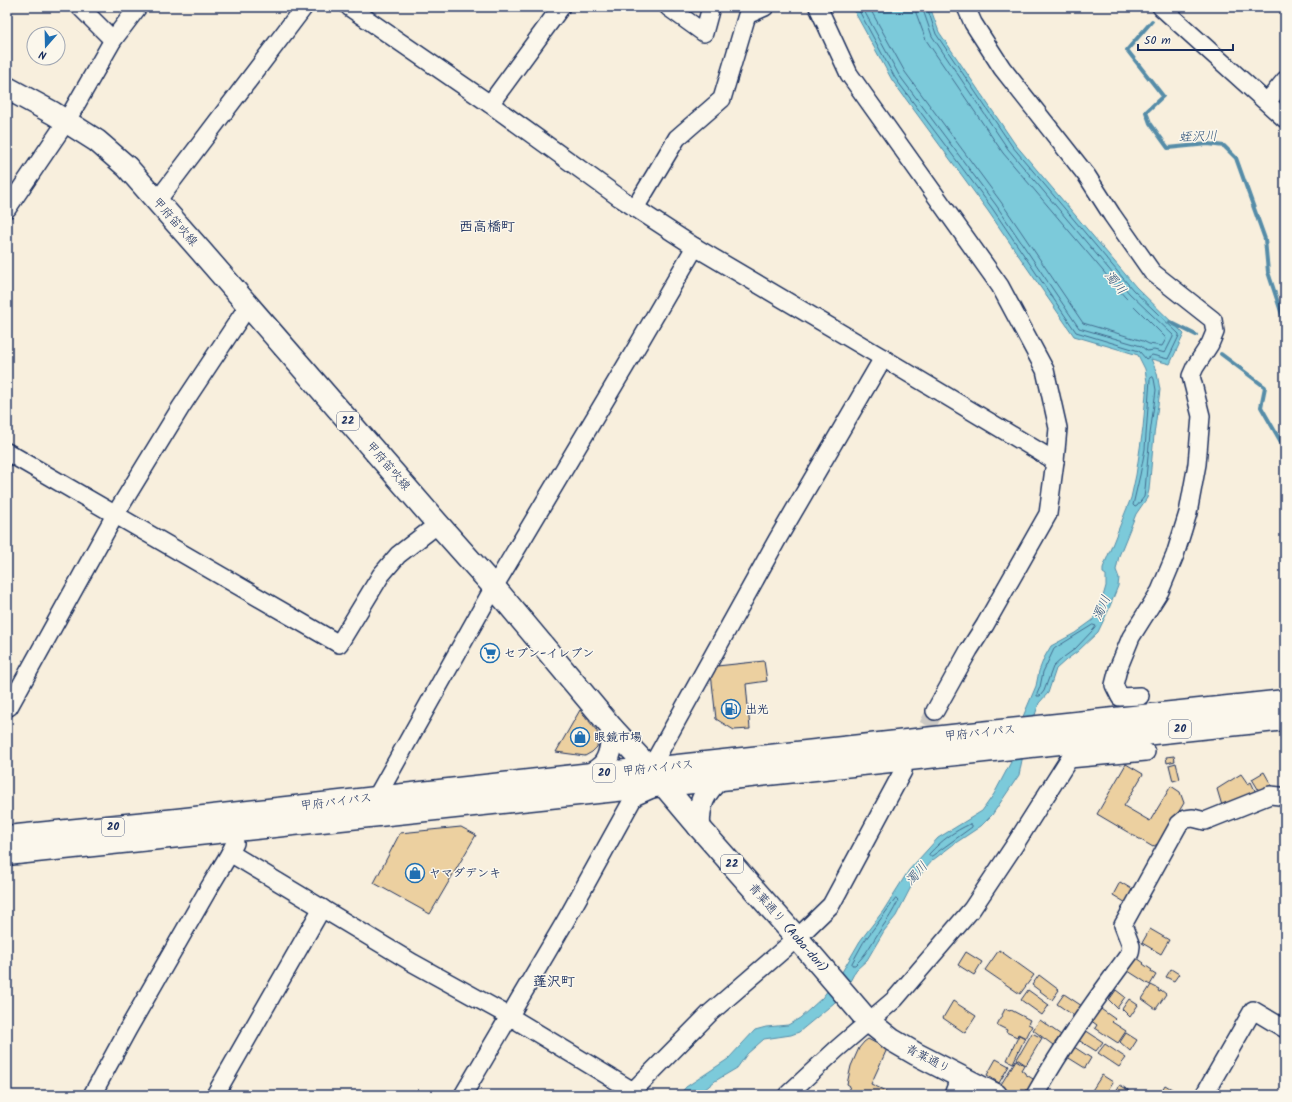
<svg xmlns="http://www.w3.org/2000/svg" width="1292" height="1102" viewBox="0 0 1292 1102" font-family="Kalam,'Klee One',sans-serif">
<rect width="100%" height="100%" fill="#f8efdd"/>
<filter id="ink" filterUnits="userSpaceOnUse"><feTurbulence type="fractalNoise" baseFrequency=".025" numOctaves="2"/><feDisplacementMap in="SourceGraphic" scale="8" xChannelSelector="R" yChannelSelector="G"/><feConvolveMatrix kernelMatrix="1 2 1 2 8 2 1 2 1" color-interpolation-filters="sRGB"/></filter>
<g filter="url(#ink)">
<polygon fill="#7ccada" stroke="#558ca8" points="852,7 930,7 939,32 1015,144 1136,287 1184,334 1170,364 1151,359 1157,373 1160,390 1154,435 1149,490 1147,498 1136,514 1119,556 1116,570 1119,578 1118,586 1108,611 1098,632 1077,652 1066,660 1056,669 1048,693 1039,703 1035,715 1023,755 1019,775 992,815 981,826 954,844 933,860 913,883 896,916 884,931 867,960 856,970 846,989 834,1003 799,1032 791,1035 764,1039 747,1054 737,1068 715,1081 698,1095 679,1095 686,1087 728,1059 755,1030 766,1027 788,1025 800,1018 822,998 842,972 860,941 883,911 909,870 938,838 982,811 994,794 1011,762 1022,719 1036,686 1039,671 1044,658 1051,646 1075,633 1093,620 1102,600 1106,586 1106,575 1103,573 1103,568 1131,498 1136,475 1143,428 1147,382 1145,369 1138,355 1074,336 988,211 892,80"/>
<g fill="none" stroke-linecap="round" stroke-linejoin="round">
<g stroke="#426d90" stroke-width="1">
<polyline points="857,7 895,78 992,208 1076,332 1139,351 1146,359 1152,355 1168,359 1179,336 1179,334 1133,290 1012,146 936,34 927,7"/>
<polyline points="862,7 899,75 996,205 1079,328 1141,346 1147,351 1154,350 1165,353 1173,337 1173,335 1129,293 1008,149 932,36 922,7"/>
<polyline points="869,7 905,72 1001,202 1083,323 1143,341 1149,344 1162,346 1166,339 1165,337 1125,297 1003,153 926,40 916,13 916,7"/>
<polygon points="1153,377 1154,379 1156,390 1150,434 1145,490 1144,497 1137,506 1135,507 1133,505 1140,475 1145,449 1150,379"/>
<polygon points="1093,625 1096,626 1094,629 1075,649 1064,657 1053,667 1044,691 1040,696 1037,696 1037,694 1040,687 1043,672 1054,649"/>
<path d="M970 824 972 825V827L932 856H929V854C942 840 953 832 970 824Z"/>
<path d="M896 899 898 901C893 912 888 919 881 929 872 942 867 954 855 965H852V963L863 943Z"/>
</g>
<g stroke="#558ca8" stroke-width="4">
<polyline points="1152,21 1127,50 1163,96 1146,112 1150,123 1168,148 1208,144 1224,146 1236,158 1265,239 1268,272 1285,324"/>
<polyline points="1170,322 1196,335"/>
<polyline points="1221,354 1265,387 1261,407 1285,449"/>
</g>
</g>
<g fill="#ecd0a0" stroke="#1b2f5e">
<polygon points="764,661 767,681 746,684 750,729 734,730 716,719 711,673 717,666"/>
<polygon points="580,710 597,731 598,740 597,747 592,752 585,756 556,752"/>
<polygon points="1174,756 1175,761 1167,763 1166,757"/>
<polygon points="1176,763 1180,779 1173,781 1169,765"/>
<polygon points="1126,764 1143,774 1124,806 1150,821 1171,786 1180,792 1184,803 1161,841 1153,847 1097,814"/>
<polygon points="1264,772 1273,788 1261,794 1252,779"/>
<polygon points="1241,774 1248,784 1251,782 1257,795 1223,809 1217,789"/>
<polygon points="461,827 476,835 430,914 374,883 400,833"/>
<polygon points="1120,882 1135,891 1128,904 1113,895"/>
<polygon points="1150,929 1169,940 1161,954 1142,943"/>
<polygon points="999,950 1034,975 1020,994 985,970"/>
<polygon points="966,952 982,962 974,975 958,965"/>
<polygon points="1134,956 1144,963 1143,964 1152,970 1151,972 1156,975 1150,985 1125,969"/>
<polygon points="1171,969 1179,974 1174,981 1166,977"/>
<polygon points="1039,975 1059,990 1052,1000 1032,985"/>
<polygon points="1151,985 1159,989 1158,991 1160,992 1161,990 1166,994 1156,1009 1142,999"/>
<polygon points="1028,990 1049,1005 1042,1015 1021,1000"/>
<polygon points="1116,990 1125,997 1117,1008 1109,1000"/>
<polygon points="1064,994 1085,1008 1077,1018 1057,1004"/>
<polygon points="1129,999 1138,1005 1130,1017 1122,1009"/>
<polygon points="953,1001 976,1016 965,1033 943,1018"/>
<polygon points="1098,1007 1115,1019 1112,1022 1126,1031 1118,1043 1095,1028 1097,1025 1090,1020"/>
<polygon points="1005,1009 1010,1011 1011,1010 1030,1020 1028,1024 1032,1026 1026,1038 1018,1034 1017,1037 1006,1032 1007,1030 997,1025"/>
<polygon points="1040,1020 1061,1035 1053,1045 1033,1030"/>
<polygon points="1082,1028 1103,1042 1096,1051 1075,1038"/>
<polygon points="1032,1033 1042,1038 1026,1065 1017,1059"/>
<polygon points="1126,1033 1137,1040 1130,1051 1120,1042"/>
<polygon points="1019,1035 1025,1038 1013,1063 1007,1060"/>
<polygon points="868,1039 887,1049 871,1084 894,1095 857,1095 848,1091 850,1086 847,1084 851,1066 859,1048 864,1042"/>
<polygon points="1105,1044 1126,1058 1119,1067 1098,1053"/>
<polygon points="1071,1045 1091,1058 1085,1068 1064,1055"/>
<polygon points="996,1059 1009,1066 999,1083 987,1075"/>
<polygon points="1016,1060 1024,1065 1021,1070 1025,1073 1025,1074 1038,1082 1030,1095 1025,1095 1019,1091 1016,1095 1000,1086"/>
<polygon points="1102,1075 1113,1082 1105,1095 1089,1095"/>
<polygon points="1120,1085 1136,1095 1113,1095"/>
<polygon points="1165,1085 1182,1095 1159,1095"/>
<polygon points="960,1090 971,1095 959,1095"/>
</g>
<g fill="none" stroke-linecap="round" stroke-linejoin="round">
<polyline stroke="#ccc9c4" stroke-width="17" stroke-dasharray="17 8" stroke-linecap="butt" points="916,748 935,711"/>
<g stroke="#1b2f5e" stroke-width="20">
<g id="minor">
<polyline points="80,7 113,40"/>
<polyline points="349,7 490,104 620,198 695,247 883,358 1055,461"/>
<polyline points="668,7 704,33 711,7"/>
<polyline points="818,7 849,74 1000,286 1045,370 1058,428 1055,461 1048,514 985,625 969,650 935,711"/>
<polyline points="966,7 973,23 1002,68 1087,176 1112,215 1152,272 1213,320 1215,332 1210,344 1195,367 1191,376 1201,416 1197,464 1188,513 1175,555 1160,591 1131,637 1118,669 1114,685 1120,697 1140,696"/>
<polyline points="1161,7 1285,119"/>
<polyline points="1267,102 1285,80"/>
<polyline points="490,104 561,7"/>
<polyline points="157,201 304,7"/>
<polyline points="635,208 677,138 722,99 747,15 765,7"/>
<polyline points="7,209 66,122 113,40 138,7"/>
<polyline points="7,452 339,644 381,575 398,555 438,524"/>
<polyline points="7,705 9,707 115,515 181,407 248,306"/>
<polyline points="650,769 777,540 883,358"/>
<polyline points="376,798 494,587 638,345 695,247"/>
<polyline points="230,853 413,963 509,1016 633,1091 637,1095"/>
<polyline points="633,1091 710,1013 797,938 831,905 903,771"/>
<polyline points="92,1095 128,1029 209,888 230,853 235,843"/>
<polyline points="215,1095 322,908"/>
<polyline points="463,1095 566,920 634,797 652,789"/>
<polyline points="787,1095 838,1048 895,999 972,909 1014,846 1069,759 1146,752"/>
<polyline points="953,1095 960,1076"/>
<path d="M1035 1095C1063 1045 1096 999 1130 953L1131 946 1123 925 1179 824 1185 819 1193 818 1205 821 1270 795 1280 796 1285 799"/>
<polyline points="1204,1095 1253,1010 1285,1029"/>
</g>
</g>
<g stroke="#1b2f5e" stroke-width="25">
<polyline id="major" points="7,88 53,113 97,141 127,167 200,250 438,524 494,587 612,728 650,769 699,827 797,938 868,1021 892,1040 916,1054 996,1095"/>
</g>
<g stroke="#1b2f5e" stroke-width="25">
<g id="highway">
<path d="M592 774C596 771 602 768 605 763 612 753 612 739 612 728"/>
<path d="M699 827C698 806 703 792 720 778"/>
<polyline points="7,837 177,820 592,774 650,769 961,735 1285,701"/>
<path d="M7 854C433 812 859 763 1285 719"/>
</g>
</g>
<use href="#minor" stroke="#fbf7ec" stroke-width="17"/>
<use href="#major" stroke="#fbf7ec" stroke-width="22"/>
<use href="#highway" stroke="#fbf7ec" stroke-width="22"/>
</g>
</g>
<defs>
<g id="supermarket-ring" transform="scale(1)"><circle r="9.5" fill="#fbf7ec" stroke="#1f6fb2" stroke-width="1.5"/><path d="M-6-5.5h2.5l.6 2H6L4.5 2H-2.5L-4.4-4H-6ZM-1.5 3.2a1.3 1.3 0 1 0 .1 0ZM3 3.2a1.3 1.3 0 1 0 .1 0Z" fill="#1f6fb2"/></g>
<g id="fuel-ring" transform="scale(1)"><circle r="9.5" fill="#fbf7ec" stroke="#1f6fb2" stroke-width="1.5"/><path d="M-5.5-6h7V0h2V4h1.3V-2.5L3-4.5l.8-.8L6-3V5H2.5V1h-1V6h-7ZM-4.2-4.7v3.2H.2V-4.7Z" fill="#1f6fb2"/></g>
<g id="shop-ring" transform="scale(1)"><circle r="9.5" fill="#fbf7ec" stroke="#1f6fb2" stroke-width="1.5"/><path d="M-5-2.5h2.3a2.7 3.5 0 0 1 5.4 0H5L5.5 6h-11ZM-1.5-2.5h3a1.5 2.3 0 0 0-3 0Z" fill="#1f6fb2"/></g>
</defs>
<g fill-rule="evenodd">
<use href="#supermarket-ring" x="490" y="653"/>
<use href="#fuel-ring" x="731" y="709"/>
<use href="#shop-ring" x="580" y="737"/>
<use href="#shop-ring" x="415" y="873"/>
</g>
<g text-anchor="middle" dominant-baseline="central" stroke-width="3" stroke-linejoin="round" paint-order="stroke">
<g fill="#fbf7ec" stroke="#5e6b89" stroke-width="1">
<rect x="337" y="412" width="22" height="18" rx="3"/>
<rect x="1169" y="720" width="22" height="18" rx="3"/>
<rect x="593" y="764" width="22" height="18" rx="3"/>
<rect x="102" y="818" width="22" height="18" rx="3"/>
<rect x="721" y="855" width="22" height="18" rx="3"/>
</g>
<g font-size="11" font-weight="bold" fill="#1b2f5e">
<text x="348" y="421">22</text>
<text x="1180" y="729">20</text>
<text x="604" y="773">20</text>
<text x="113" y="827">20</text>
<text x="732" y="864">22</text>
</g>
<g font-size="12" fill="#1b2f5e" stroke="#fbf7ec">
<text transform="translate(175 222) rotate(48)">甲府笛吹線</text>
<text transform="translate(388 466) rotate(49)">甲府笛吹線</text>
<text transform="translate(980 733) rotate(-6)">甲府バイパス</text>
<text transform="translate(658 768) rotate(-6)">甲府バイパス</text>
<text transform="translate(336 802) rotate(-7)">甲府バイパス</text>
<text transform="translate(788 928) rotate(49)">青葉通り (Aoba-dori)</text>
<text transform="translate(928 1059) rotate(27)">青葉通り</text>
</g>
<g font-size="12" font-weight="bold" fill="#1b2f5e" stroke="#fbf7ec" text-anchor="start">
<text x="504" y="653">セブン-イレブン</text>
<text x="745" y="709">出光</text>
<text x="594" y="737">眼鏡市場</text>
<text x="429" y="873">ヤマダデンキ</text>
</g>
<g font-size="13" font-style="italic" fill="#33567d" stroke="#fbf7ec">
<text transform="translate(1198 137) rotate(-2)">蛭沢川</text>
<text transform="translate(1115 283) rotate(51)">濁川</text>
<text transform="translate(1102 608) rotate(-66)">濁川</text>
<text transform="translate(917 874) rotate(-48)">濁川</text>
</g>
<g font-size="14" font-weight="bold" fill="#1b2f5e" stroke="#fbf7ec">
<text x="487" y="227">西高橋町</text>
<text x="554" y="982">蓬沢町</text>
</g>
</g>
<rect width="1292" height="1102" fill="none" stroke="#fbf7ec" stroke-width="24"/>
<rect x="12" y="12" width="1268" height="1078" fill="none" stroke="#1b2f5e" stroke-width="1.5" filter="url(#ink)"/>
<g transform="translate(46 46) rotate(200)"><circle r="19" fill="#fbf7ec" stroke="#a1a7b3"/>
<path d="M0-3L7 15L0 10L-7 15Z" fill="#1f6fb2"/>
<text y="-6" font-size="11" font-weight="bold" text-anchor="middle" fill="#1b2f5e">N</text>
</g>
<path d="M1138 44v6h95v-6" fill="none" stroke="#1b2f5e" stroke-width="2"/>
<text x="1144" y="44" font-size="12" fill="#1b2f5e" stroke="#fbf7ec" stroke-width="3" paint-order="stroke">50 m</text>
</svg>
